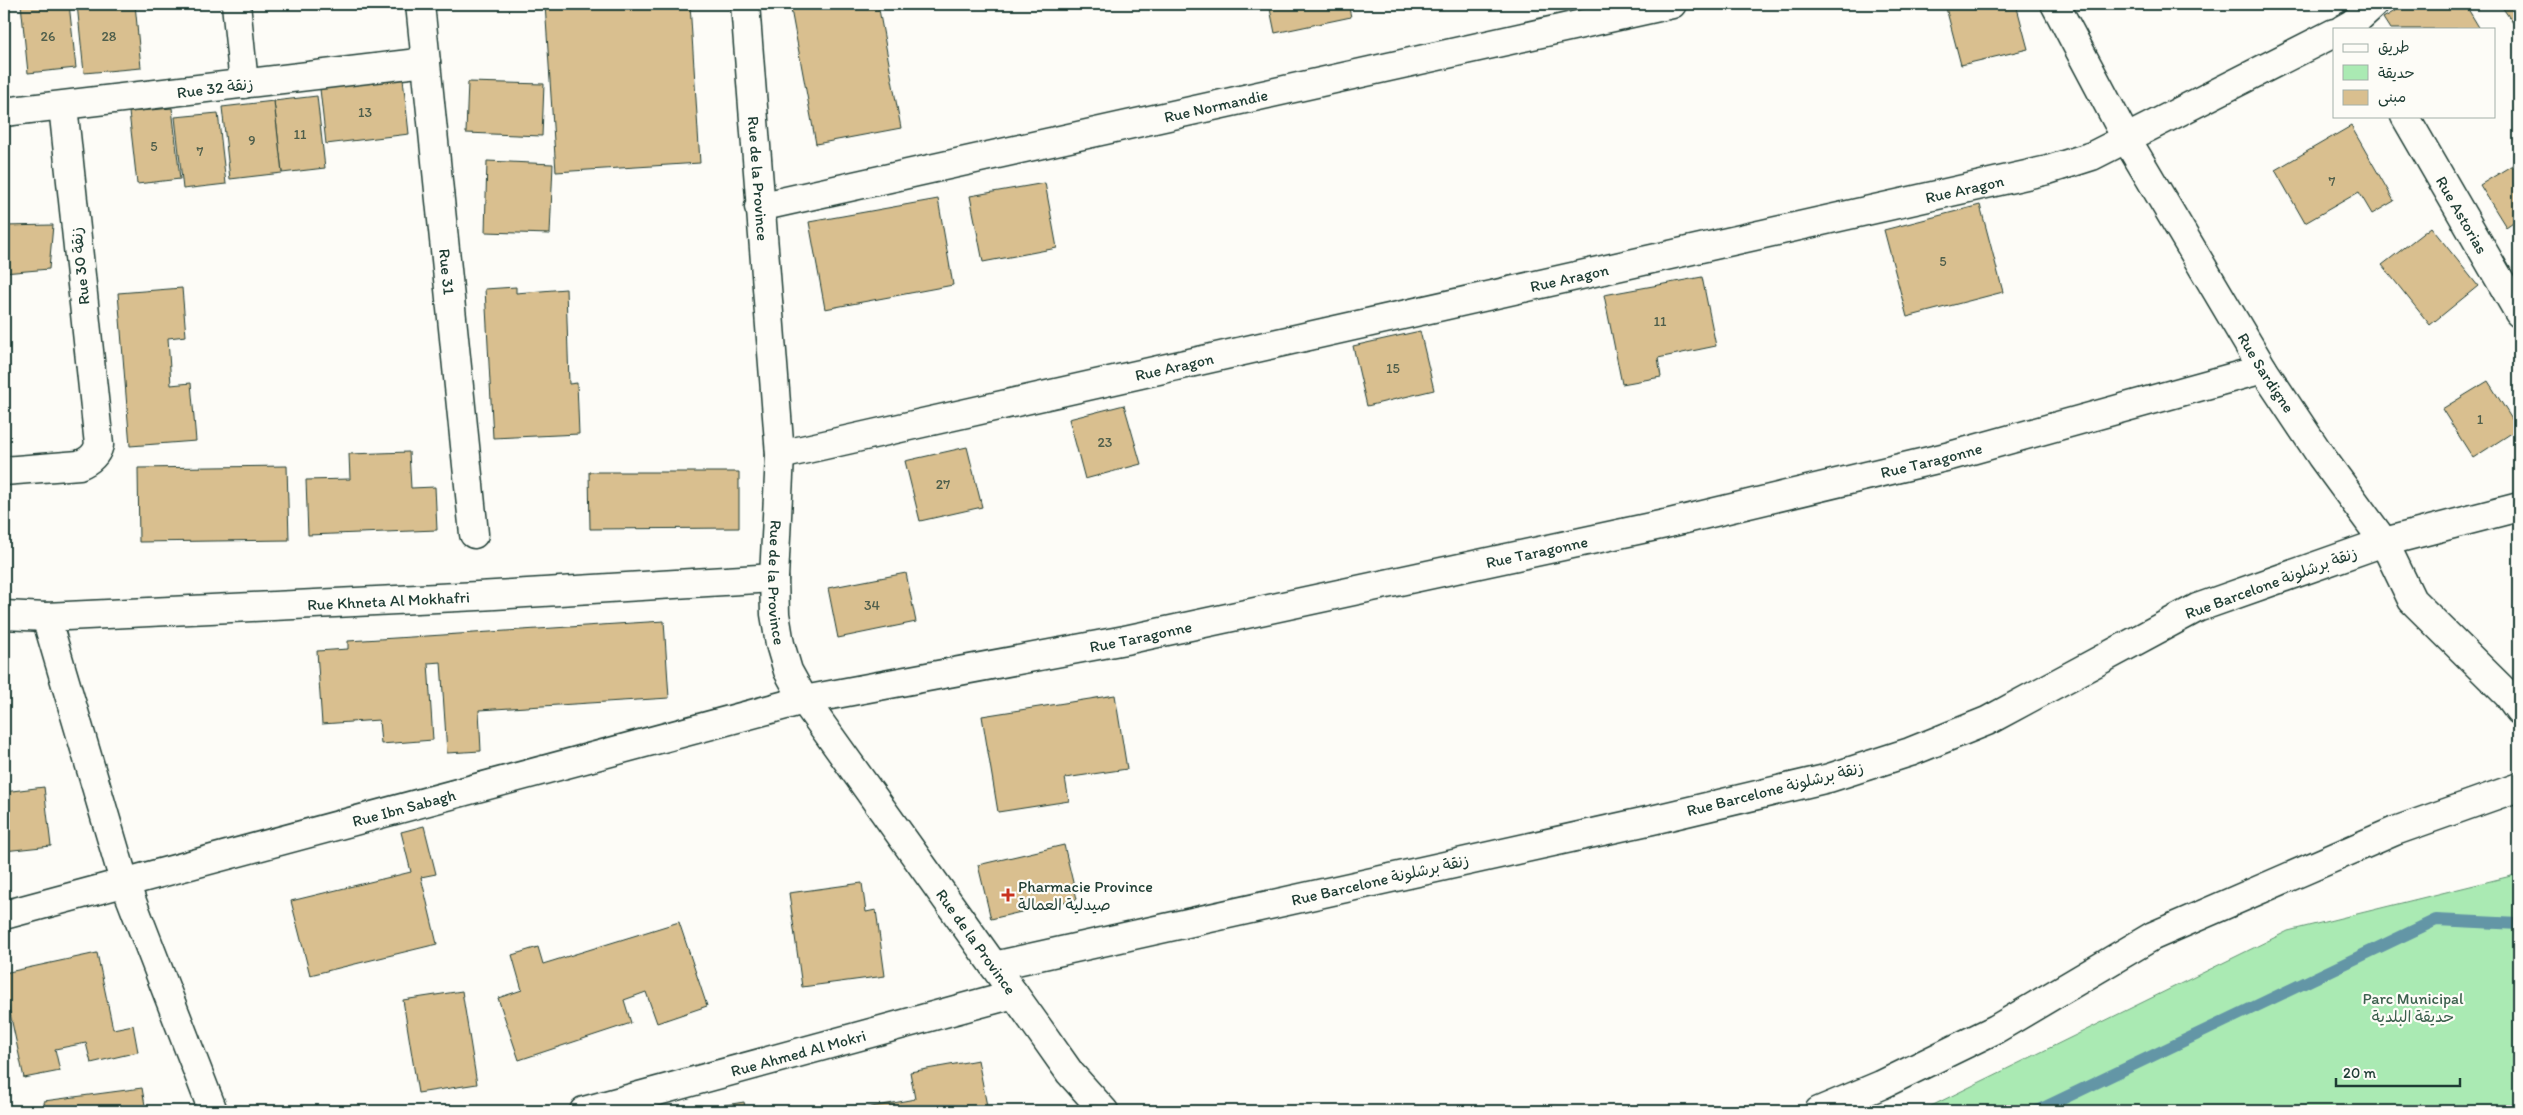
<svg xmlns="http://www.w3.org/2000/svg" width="2523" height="1115" viewBox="0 0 2523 1115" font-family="Itim,'Playpen Sans Arabic',sans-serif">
<rect width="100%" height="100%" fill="#fdfcf7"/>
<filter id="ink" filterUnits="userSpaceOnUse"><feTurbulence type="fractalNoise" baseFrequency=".02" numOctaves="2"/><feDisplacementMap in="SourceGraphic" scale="10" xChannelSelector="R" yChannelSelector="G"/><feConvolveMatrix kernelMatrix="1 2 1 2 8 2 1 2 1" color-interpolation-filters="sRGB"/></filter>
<g filter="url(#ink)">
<polygon fill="#aaeab3" stroke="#649474" points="2519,874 2519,1111 1921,1111 2288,931"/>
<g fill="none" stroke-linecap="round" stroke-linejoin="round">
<polyline stroke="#6396a6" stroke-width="12" points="2037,1111 2436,920 2519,924"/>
</g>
<g fill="#d9bf8f" stroke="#1f3d34">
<polygon points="21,4 69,4 76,68 28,73"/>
<polygon points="77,4 135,4 141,68 84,73"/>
<polygon points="545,4 690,4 700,163 556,172"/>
<polygon points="790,4 878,4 901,128 816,144"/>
<polygon points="1269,4 1348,4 1351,17 1275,33"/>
<polygon points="1945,4 2016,4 2028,49 1961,65"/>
<polygon points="2407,4 2465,4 2480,29 2390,29 2383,18"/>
<polygon points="2500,4 2519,4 2519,38 2515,32 2518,30"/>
<polygon points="403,79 409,134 326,144 320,89"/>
<polygon points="468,82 544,84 542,136 466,133"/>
<polygon points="317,96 325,168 282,173 274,101"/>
<polygon points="274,101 282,173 230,179 222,107"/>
<polygon points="172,108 180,179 137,184 129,112"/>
<polygon points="218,113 226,184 183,189 175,117"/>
<polygon points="2351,126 2394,201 2372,214 2359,192 2305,223 2275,170"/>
<polygon points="487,161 553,164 550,234 485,232"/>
<polygon points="2519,161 2519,218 2506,227 2480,185"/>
<polygon points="1045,183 1057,248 983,262 970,196"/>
<polygon points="938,199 953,285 825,309 809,222"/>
<polygon points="1980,205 2003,292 1907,317 1884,230"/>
<polygon points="53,225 49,269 4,273 4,226"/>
<polygon points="2431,227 2478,286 2430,325 2382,265"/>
<polygon points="1702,277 1716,346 1658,358 1661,377 1622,384 1604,295"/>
<polygon points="516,287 516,293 566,289 569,384 577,383 579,434 493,438 485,289"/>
<polygon points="182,288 186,336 168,338 171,385 191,383 196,441 130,446 118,293"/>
<polygon points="1420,331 1434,390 1367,406 1353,346"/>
<polygon points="2488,381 2518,429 2473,458 2442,409"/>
<polygon points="1124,405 1141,464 1085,479 1069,419"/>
<polygon points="967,447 982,507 920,521 905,461"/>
<polygon points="409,452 411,488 435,487 437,530 308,535 306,480 350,479 349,454"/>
<polygon points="287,466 289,540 139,542 138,468"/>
<polygon points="589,472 739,472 739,528 590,529"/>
<polygon points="906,573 916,622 838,638 828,588"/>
<polygon points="664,621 669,698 479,710 481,751 447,753 441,662 428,663 433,740 381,744 379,720 322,724 317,651 348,649 348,641"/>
<polygon points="1115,695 1127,769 1065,778 1069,801 998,812 982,716"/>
<polygon points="44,787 51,846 4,851 4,792"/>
<polygon points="424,826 436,874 421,877 437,944 310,975 291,901 411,872 401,832"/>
<polygon points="1064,845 1077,899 991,919 978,865"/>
<polygon points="862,883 866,912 876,910 885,976 802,987 789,893"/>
<polygon points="679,922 707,1006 657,1023 646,992 624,1000 631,1023 519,1060 498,998 522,990 512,955 538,947 543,964"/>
<polygon points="97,953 113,1029 133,1025 138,1052 91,1063 86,1043 55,1049 60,1071 24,1078 4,985 4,973"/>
<polygon points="462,991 477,1084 418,1093 403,1000"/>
<polygon points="978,1060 988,1111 850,1111 915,1099 910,1072"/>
<polygon points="142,1088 146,1111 45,1111 44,1101"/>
<polygon points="744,1102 746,1111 714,1111 713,1107"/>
</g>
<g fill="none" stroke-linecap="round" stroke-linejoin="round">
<g stroke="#1f3d34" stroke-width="31">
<g id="street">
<polyline points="236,4 244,84"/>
<path id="s1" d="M420 4 474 534"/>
<path id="s2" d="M745 4 780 455 774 578 775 614 780 644 788 671 804 700 1039 1029 1070 1073 1104 1111"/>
<path id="s3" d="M2055 4 2126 138 2263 369 2321 456 2384 542 2412 600 2508 695 2519 710"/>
<polyline points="2343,29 2352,24 2374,4"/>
<polyline points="4,112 426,62"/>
<path id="s4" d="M2405 116 2519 313"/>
<path id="s5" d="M759 207 1672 4"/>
<path id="s6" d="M780 455 2048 170 2092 156 2334 33"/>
<path d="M4 471 79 465C89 461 96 456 99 445L63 106"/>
<path id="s7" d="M4 615 46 617 478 596 774 578"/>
<polyline points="46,617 124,881 213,1111"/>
<path id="s8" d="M4 915 804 700 1125 640 1665 524 1950 456 2263 369"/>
<polyline points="994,966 1652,820 1829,778 1910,752 1987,721 2197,608 2384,542 2519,507"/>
<path id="s9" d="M584 1111 1014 994"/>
<polyline points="1819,1111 1881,1085 1996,1029 2153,936 2395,831 2519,787"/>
</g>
</g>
<use href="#street" stroke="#fdfcf7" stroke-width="28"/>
</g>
</g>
<path fill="#c8321e" stroke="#fdfcf7" stroke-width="2" d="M1005.5 887.5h5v5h5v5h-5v5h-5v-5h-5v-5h5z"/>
<g text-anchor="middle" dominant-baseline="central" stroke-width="4.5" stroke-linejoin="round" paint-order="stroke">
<g font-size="14" fill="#4e5e4b">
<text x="48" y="36">26</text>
<text x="109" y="36">28</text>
<text x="365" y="112">13</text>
<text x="300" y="134">11</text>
<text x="252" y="140">9</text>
<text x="154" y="146">5</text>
<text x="200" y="151">7</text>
<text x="2332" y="181">7</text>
<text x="1943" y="261">5</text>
<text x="1660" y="321">11</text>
<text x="1393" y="368">15</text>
<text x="2480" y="419">1</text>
<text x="1105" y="442">23</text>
<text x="943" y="484">27</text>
<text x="872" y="605">34</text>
</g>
<g font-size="16" fill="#1f3d34" stroke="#fdfcf7">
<text transform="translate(215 88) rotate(-7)">Rue 32 زنقة</text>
<text stroke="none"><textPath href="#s5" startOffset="468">Rue Normandie</textPath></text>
<text stroke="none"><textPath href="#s2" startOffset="175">Rue de la Province</textPath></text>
<text stroke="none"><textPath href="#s6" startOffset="1214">Rue Aragon</textPath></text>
<text stroke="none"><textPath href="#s4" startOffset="114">Rue Astorias</textPath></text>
<text transform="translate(80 266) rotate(-96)">Rue 30 زنقة</text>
<text stroke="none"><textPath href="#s1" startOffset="269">Rue 31</textPath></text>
<text stroke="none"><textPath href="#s6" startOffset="809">Rue Aragon</textPath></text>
<text stroke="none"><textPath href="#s6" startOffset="404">Rue Aragon</textPath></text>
<text stroke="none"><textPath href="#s3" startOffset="425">Rue Sardigne</textPath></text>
<text stroke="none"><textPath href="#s8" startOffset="1981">Rue Taragonne</textPath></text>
<text stroke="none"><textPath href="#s8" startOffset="1576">Rue Taragonne</textPath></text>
<text stroke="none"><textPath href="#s2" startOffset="580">Rue de la Province</textPath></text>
<text transform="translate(2271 583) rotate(-20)">Rue Barcelone زنقة برشلونة</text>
<text stroke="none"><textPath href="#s7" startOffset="385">Rue Khneta Al Mokhafri</textPath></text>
<text stroke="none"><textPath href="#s8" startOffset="1171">Rue Taragonne</textPath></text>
<text transform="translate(1775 789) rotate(-14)">Rue Barcelone زنقة برشلونة</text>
<text stroke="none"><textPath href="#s8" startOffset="414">Rue Ibn Sabagh</textPath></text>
<text transform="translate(1380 880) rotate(-13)">Rue Barcelone زنقة برشلونة</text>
<text stroke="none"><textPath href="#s2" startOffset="1000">Rue de la Province</textPath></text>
<text stroke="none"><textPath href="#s9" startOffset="222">Rue Ahmed Al Mokri</textPath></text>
</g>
<g font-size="16" fill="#1f3d34" stroke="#fdfcf7" text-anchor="start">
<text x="1018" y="886">Pharmacie Province<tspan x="1018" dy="18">صيدلية العمالة</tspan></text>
</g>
<g font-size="16" fill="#3b604d" stroke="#fdfcf7">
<text x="2413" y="998">Parc Municipal<tspan x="2413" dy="18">حديقة البلدية</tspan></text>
</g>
</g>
<rect width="2523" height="1115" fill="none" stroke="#fdfcf7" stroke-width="20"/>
<rect x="10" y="10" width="2503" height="1095" fill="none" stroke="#1f3d34" stroke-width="2" filter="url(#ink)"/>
<rect x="2333" y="28" width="162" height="90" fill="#fdfcf7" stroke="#a4b0a9"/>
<rect x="2343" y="44" width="25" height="8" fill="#fdfcf7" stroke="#a4b0a9"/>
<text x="2378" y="52" font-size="15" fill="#1f3d34">طريق</text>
<rect x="2343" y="65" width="25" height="15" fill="#aaeab3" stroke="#a4b0a9"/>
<text x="2378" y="78" font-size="15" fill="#1f3d34">حديقة</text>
<rect x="2343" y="90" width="25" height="15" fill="#d9bf8f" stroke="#a4b0a9"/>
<text x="2378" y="102" font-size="15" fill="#1f3d34">مبنى</text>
<path d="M2336 1078v8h124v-8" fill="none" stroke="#1f3d34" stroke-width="2.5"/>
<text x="2343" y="1078" font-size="15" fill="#1f3d34" stroke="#fdfcf7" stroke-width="4" paint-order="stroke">20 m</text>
</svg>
